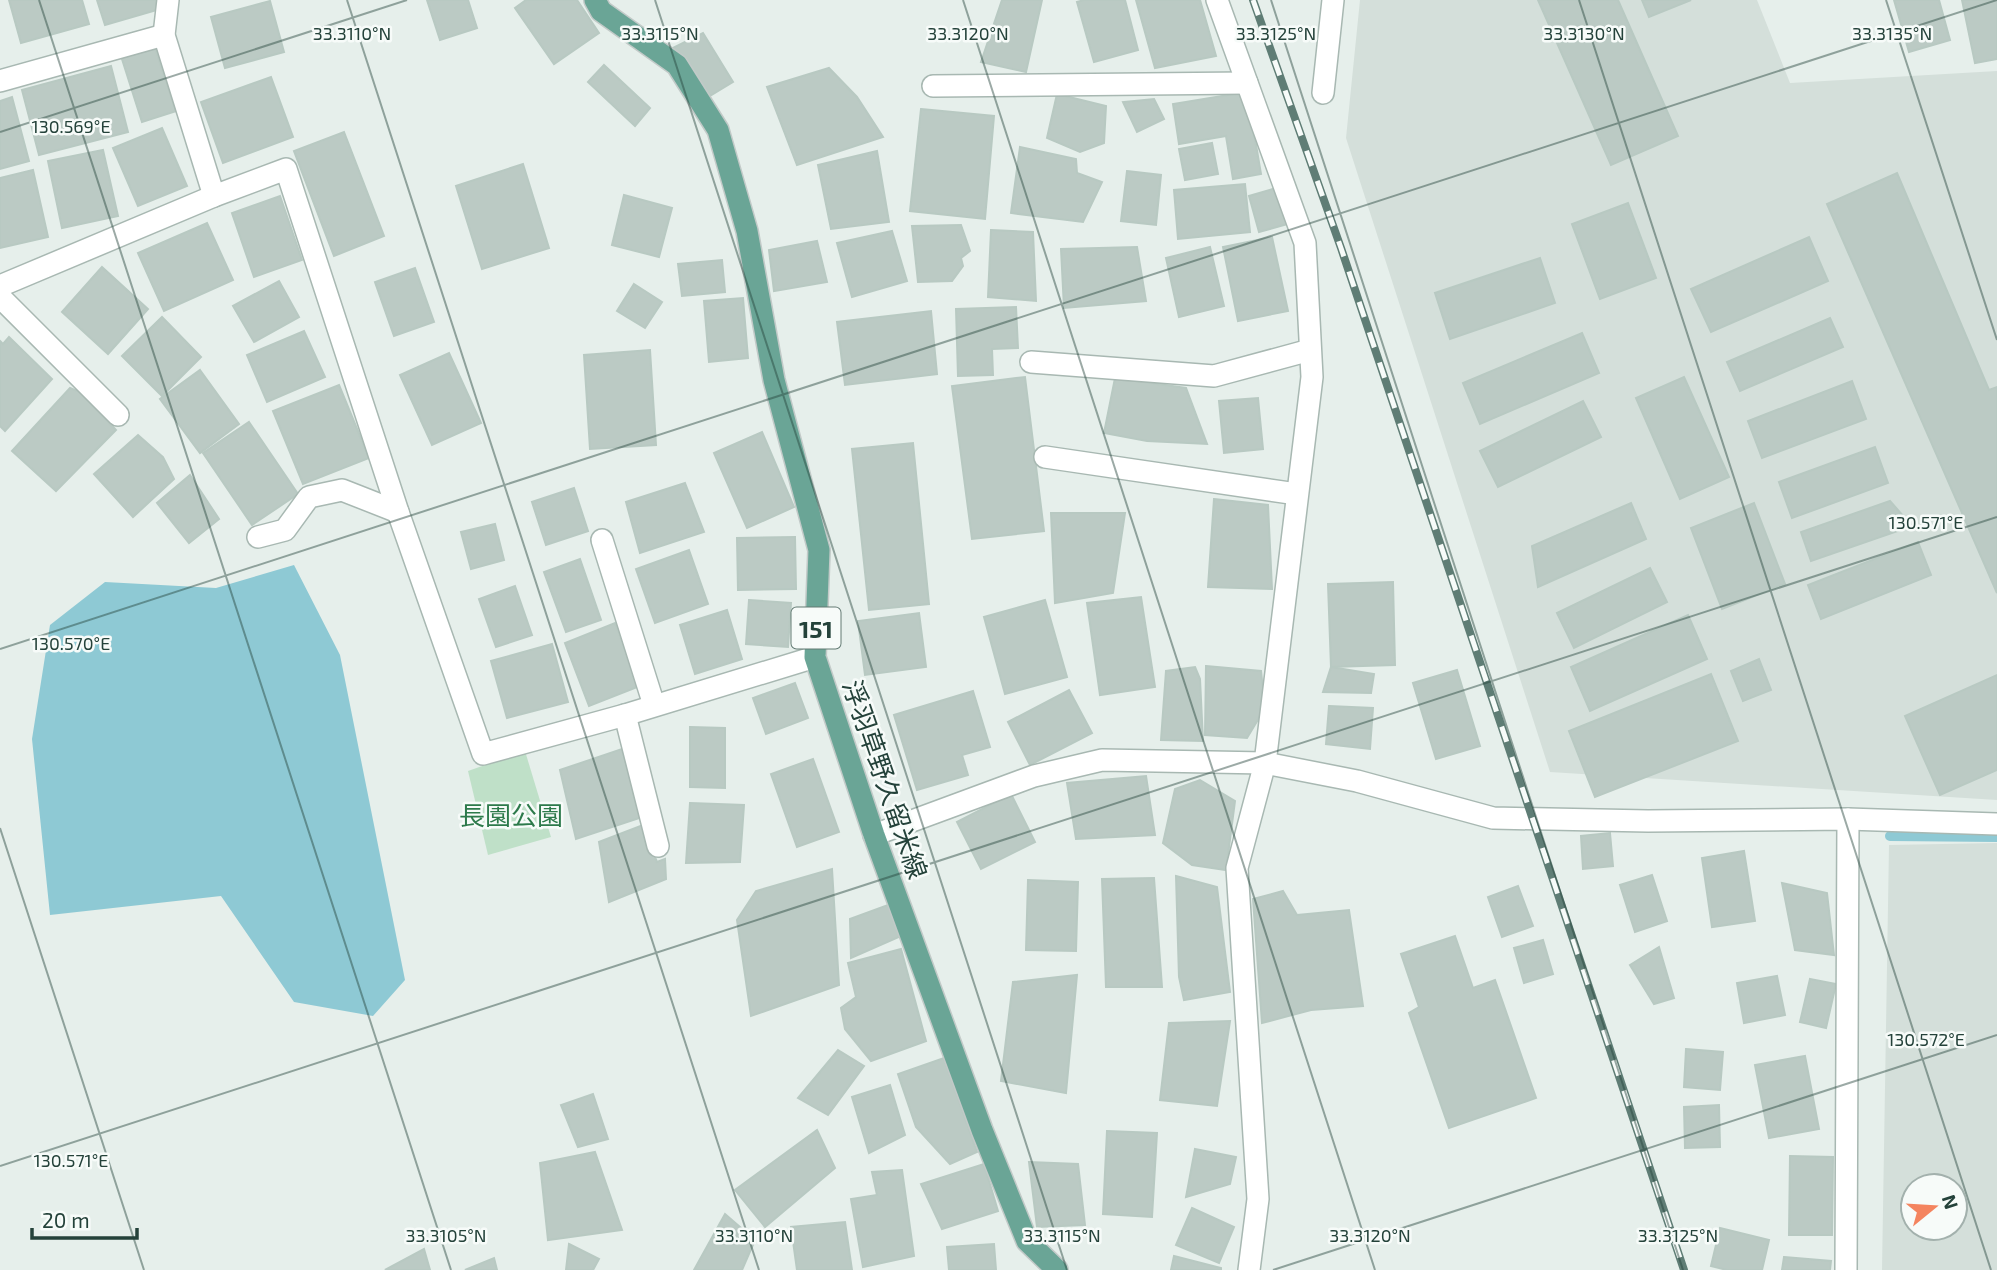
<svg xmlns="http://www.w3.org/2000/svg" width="1997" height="1270" viewBox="0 0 1997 1270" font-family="'Exo 2','Noto Sans JP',sans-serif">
<rect width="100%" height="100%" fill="#e6efeb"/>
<g fill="#d4dfda" fill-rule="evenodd">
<polygon points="1360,0 1757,0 1790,83 1997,71 1997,800 1550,772 1346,138"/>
<path d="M1997 843V1270H1882L1889 845ZM1955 1186V1228H1913V1186Z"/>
</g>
<polygon fill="#bfe0c8" points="525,751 551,837 488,855 468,771"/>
<polygon fill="#8ec9d4" points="294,565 340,655 405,980 373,1016 294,1002 221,896 50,915 32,739 50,625 105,582 216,588"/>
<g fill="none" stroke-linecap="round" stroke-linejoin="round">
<polyline stroke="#8ec9d4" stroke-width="10" points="1890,836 1997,837"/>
</g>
<g fill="#bbcac4" stroke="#b8c9c2" stroke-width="2">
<polygon points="9,0 82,0 89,24 21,43"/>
<polygon points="97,0 158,0 160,9 105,25"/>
<polygon points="427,0 468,0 477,28 440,40"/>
<polygon points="526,0 577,0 599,33 554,64 515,8"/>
<polygon points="1002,0 1042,0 1026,72 981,62"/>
<polygon points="1084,0 1125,0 1138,50 1094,62 1077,2"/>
<polygon points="1136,0 1200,0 1216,56 1155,68"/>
<polygon points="1538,0 1618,0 1678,136 1611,165"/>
<polygon points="1642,0 1691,0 1649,17"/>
<polygon points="1894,0 1939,0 1950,40 1909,52"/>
<polygon points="1962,0 1997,0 1997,59 1975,63"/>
<polygon points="270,1 284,52 225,68 211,17"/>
<polygon points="703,33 733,82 705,99 671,49"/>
<polygon points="154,45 176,111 142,122 121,56"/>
<polygon points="604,65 650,108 635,126 588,82"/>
<polygon points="111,66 128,132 39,155 22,90"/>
<polygon points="829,68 857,97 883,137 797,165 767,87"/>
<polygon points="271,77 293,137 223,163 201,102"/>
<polygon points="1247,92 1261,174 1233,179 1226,136 1179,144 1173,104"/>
<polygon points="1057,94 1106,106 1104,143 1080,152 1047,138"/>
<polygon points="12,97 29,161 0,169 0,101"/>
<polygon points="1154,99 1164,119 1137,132 1123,102"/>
<polygon points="921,109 994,116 985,219 910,211"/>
<polygon points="162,128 187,186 138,206 113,148"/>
<polygon points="344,132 384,236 334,256 294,151"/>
<polygon points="1212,143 1218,174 1185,180 1179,149"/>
<polygon points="1020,147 1076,159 1077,173 1102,182 1083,222 1011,213"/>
<polygon points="103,150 118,216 62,228 48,161"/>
<polygon points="877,151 889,222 831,229 818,165"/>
<polygon points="523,164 549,248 482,269 456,186"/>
<polygon points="33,170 48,237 0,248 0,178"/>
<polygon points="1127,171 1161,175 1156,225 1121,221"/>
<polygon points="1897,173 1989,390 1997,387 1997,593 1827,204"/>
<polygon points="1245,184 1250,232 1178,239 1174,190"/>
<polygon points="1280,187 1291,223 1259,232 1249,196"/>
<polygon points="624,195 672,208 659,257 612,245"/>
<polygon points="280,196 302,260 254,277 232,213"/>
<polygon points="1628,203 1656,278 1600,299 1572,224"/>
<polygon points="207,223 233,280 164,311 138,253"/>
<polygon points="961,225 970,251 961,258 963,266 952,281 918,282 912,226"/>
<polygon points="991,230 1033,232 1036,301 988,297"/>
<polygon points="892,231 907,281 852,297 837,243"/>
<polygon points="1272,237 1288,311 1238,321 1223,247"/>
<polygon points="1809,237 1828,281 1711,332 1691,289"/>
<polygon points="817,241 827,282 774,291 769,250"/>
<polygon points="1137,247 1146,301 1064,308 1061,249"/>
<polygon points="1210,247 1224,306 1179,317 1166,258"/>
<polygon points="1540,258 1555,303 1450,339 1435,293"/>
<polygon points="722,260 725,292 682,296 678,264"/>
<polygon points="102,267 148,309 108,354 62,312"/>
<polygon points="415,268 434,322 394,336 375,282"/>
<polygon points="279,281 299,317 254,342 233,306"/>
<polygon points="634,284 662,302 645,328 617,311"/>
<polygon points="743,298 748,358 709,362 704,301"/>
<polygon points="1016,307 1018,348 992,349 993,375 958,376 956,309"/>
<polygon points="931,311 937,374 845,385 837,322"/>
<polygon points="162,317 201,357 162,396 122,356"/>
<polygon points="1830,318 1843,347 1740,391 1727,362"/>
<polygon points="304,331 325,377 267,402 247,355"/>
<polygon points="1582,333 1599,373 1480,424 1463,383"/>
<polygon points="9,337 52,379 5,431 0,426 0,341 3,344"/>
<polygon points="650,350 656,445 590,449 584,355"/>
<polygon points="449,353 481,423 432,445 400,375"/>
<polygon points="200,370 239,424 200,453 160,399"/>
<polygon points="1025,377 1044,531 972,539 952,386"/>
<polygon points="1684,377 1729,477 1680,499 1636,398"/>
<polygon points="1115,378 1186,388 1207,444 1147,441 1104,433"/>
<polygon points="1852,381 1866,419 1762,458 1748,421"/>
<polygon points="339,385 369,458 303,484 273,411"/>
<polygon points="70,388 80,392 116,430 56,491 12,451"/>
<polygon points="1258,398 1263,449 1224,453 1219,401"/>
<polygon points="1583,401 1601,437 1498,487 1480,451"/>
<polygon points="249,422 298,494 252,525 203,453"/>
<polygon points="762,432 794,507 747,528 714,453"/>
<polygon points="138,435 163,457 174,479 133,517 94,474"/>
<polygon points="913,443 929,604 869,610 852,449"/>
<polygon points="1875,447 1888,483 1792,518 1779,482"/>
<polygon points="190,475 219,519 189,543 157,503"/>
<polygon points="685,483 704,532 640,553 626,502"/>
<polygon points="574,488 588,531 546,545 532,502"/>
<polygon points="1214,499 1268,505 1272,589 1208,587"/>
<polygon points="1890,501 1912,526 1811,561 1801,532"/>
<polygon points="1631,503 1646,539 1538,587 1532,546"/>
<polygon points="1754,503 1785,584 1722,609 1691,528"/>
<polygon points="1051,513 1125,513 1113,593 1055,603"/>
<polygon points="495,524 504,560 471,569 461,532"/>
<polygon points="795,537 796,589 738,590 737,538"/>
<polygon points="1918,542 1931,575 1821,619 1808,585"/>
<polygon points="689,550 708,604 655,623 636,569"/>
<polygon points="580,559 601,620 566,632 544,572"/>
<polygon points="1650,568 1667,602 1574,648 1557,613"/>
<polygon points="1393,582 1395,665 1331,667 1328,584"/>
<polygon points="515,586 532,635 496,647 479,599"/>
<polygon points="1141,597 1155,687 1100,695 1087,603"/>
<polygon points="749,600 791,603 788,647 746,644"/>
<polygon points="1045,600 1067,677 1005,694 984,617"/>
<polygon points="727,610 742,659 695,674 680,625"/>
<polygon points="919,613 926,667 865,675 858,621"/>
<polygon points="1688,615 1707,659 1590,711 1571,667"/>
<polygon points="615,623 640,686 589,706 565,643"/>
<polygon points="552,644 568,702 507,718 491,661"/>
<polygon points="1759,659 1771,690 1743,701 1731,671"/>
<polygon points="1206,666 1261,671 1265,708 1247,738 1205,735"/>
<polygon points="1195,667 1200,679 1203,741 1161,740 1166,671"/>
<polygon points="1331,667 1374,674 1371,693 1323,692"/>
<polygon points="1457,670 1480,746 1436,759 1413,683"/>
<polygon points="1711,674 1738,741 1595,797 1569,731"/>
<polygon points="1997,675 1997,770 1940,795 1905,716"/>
<polygon points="795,683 808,718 766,734 753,698"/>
<polygon points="1069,690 1092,733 1030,765 1008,722"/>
<polygon points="973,691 990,747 962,755 968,775 917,790 894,715"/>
<polygon points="1329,706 1373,708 1370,749 1326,744"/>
<polygon points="690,727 725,728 725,788 690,787"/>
<polygon points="622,749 642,817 576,839 560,770"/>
<polygon points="813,759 839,832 797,847 771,774"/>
<polygon points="1146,776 1155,835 1076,839 1067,783"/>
<polygon points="1200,780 1235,801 1226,870 1192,865 1163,843 1175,789"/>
<polygon points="1011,794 1035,842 981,869 957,822"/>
<polygon points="690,803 744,805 740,862 686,863"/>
<polygon points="643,825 657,862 665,859 666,879 609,902 599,842"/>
<polygon points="1610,833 1613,866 1583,869 1581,836"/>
<polygon points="1744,851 1755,921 1712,927 1702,858"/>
<polygon points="832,869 839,985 751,1016 737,920 756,891"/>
<polygon points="1652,875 1667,921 1635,932 1620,885"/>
<polygon points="1176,876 1217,887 1230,992 1184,1000 1179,977"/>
<polygon points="1154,878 1162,987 1106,987 1102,879"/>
<polygon points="1028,880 1078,882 1076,951 1026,950"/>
<polygon points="1782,883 1827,893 1834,955 1795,950"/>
<polygon points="1518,886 1533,926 1502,937 1488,897"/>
<polygon points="1283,891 1297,915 1349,910 1363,1006 1311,1010 1262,1023 1253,899"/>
<polygon points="888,905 901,936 851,958 850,919"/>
<polygon points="1455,936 1473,988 1495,980 1536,1098 1449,1128 1409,1013 1419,1007 1401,954"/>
<polygon points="1543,940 1553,974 1524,983 1514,948"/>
<polygon points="1659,947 1674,998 1654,1004 1630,965"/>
<polygon points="901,949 926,1041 871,1061 845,1029 841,1008 856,997 848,963"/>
<polygon points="1077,975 1066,1093 1001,1081 1013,982"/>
<polygon points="1777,976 1785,1015 1744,1023 1737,983"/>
<polygon points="1810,979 1836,984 1826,1028 1800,1022"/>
<polygon points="1230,1021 1217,1106 1160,1100 1169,1023"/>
<polygon points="1686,1049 1723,1052 1720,1090 1684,1087"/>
<polygon points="838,1050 864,1066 828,1115 798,1098"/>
<polygon points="1805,1056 1819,1129 1769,1138 1755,1065"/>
<polygon points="944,1058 977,1152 950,1164 916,1127 898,1074"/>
<polygon points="890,1085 905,1135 869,1153 852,1097"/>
<polygon points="593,1094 608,1139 578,1147 561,1105"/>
<polygon points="1719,1105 1720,1147 1685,1148 1684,1107"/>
<polygon points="817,1130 835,1168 765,1227 735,1190"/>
<polygon points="1107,1131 1157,1133 1152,1217 1103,1214"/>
<polygon points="1195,1149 1236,1157 1230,1184 1186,1197"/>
<polygon points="595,1152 622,1230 548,1240 540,1163"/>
<polygon points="1790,1156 1833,1157 1832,1235 1789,1235"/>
<polygon points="1029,1162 1078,1164 1085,1225 1037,1227"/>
<polygon points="984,1164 998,1211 942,1229 921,1184"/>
<polygon points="902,1170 914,1256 863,1267 851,1199 877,1195 872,1172"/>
<polygon points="1192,1208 1234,1227 1219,1263 1176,1245"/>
<polygon points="725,1214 755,1240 742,1270 694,1270"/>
<polygon points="845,1222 852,1270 797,1270 791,1227"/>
<polygon points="1720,1228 1769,1240 1762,1270 1727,1270 1711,1266"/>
<polygon points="569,1244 599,1259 593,1270 566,1270"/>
<polygon points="994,1244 996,1270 949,1270 947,1247"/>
<polygon points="424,1249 430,1270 385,1270"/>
<polygon points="1174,1256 1221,1268 1221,1270 1171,1270"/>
<polygon points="1784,1257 1831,1261 1830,1270 1782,1270"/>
<polygon points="494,1258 497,1270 465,1270"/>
</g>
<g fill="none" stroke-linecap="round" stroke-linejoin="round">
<g stroke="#a8b8b2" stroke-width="24">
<g id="street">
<polyline points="168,0 164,35 214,196"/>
<polyline points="1217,0 1305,243 1312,377 1265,763 1237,868 1258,1199 1249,1270"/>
<polyline points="0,81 164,35"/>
<polyline points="933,86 1247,83"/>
<polyline points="1323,93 1333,0"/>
<polyline points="0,286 214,196 286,169 398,512 483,754 625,715 815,657"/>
<polyline points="0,297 118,415"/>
<polyline points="1031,362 1214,376 1310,350"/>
<polyline points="1045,457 1297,494"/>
<polyline points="258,537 285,530 309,497 342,490 398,512"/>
<polyline points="602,540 654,705"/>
<polyline points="625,715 658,846"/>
<polyline points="874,835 1034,776 1102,760 1265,763 1357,781 1493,818 1648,821 1848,819 1997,824"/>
<polyline points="1846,1270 1848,819"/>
</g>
</g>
<g stroke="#c2cac8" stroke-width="24">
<polyline id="primary" points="595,0 601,11 677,65 718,130 747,231 774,380 819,550 815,657 874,835 982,1130 1027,1241 1057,1270"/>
</g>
<use href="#street" stroke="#fff" stroke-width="21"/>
<use href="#primary" stroke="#6aa596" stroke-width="21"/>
<g stroke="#5f7d75" stroke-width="8">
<polyline id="rail" points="1253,0 1341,248 1684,1270"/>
</g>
<use href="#rail" stroke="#f7fbf9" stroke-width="5" stroke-dasharray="16" stroke-linecap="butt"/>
</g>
<path fill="none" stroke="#24423a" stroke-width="2" stroke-opacity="0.45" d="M39 0 451 1270M347 0 759 1270M655 0 1067 1270M963 0 1375 1270M1271 0 1683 1270M1579 0 1991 1270M1886 0 1997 340M0 132 407 0M0 649 1997 0M0 828 144 1270M0 1166 1997 517M1273 1270 1997 1035"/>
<g text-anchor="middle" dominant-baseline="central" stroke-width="5" stroke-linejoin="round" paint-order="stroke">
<rect fill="#f7fbf9" stroke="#637a73" stroke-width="2" x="791.5" y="607.5" width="49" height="41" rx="5"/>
<g font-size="24" font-weight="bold" fill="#24423a">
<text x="816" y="628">151</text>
</g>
<g font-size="26" fill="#24423a" stroke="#f7fbf9">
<text transform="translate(886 779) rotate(71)">浮羽草野久留米線</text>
</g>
<g font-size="26" fill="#2d7a4b" stroke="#f7fbf9">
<text x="511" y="814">長園公園</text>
</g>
</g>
<g font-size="18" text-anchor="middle" fill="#24423a" stroke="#f7fbf9" stroke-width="5" stroke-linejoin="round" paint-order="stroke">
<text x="352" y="40">33.3110°N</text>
<text x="660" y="40">33.3115°N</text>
<text x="968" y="40">33.3120°N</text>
<text x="1276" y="40">33.3125°N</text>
<text x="1584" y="40">33.3130°N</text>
<text x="1892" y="40">33.3135°N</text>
<text x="71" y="133">130.569°E</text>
<text x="1926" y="529">130.571°E</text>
<text x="71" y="650">130.570°E</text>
<text x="1926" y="1046">130.572°E</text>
<text x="71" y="1167">130.571°E</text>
<text x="446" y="1242">33.3105°N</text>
<text x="754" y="1242">33.3110°N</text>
<text x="1062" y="1242">33.3115°N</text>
<text x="1370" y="1242">33.3120°N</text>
<text x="1678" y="1242">33.3125°N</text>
</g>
<g transform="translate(1934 1207) rotate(72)"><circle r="33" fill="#f7fbf9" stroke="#a3b1ad" stroke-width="2"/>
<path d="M0-5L12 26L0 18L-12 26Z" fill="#f4845f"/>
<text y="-10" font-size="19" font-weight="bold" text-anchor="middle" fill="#24423a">N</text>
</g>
<path d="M32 1228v10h105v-10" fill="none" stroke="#24423a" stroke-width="3.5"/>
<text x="42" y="1228" font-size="21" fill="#24423a" stroke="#f7fbf9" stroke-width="5" paint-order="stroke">20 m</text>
</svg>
